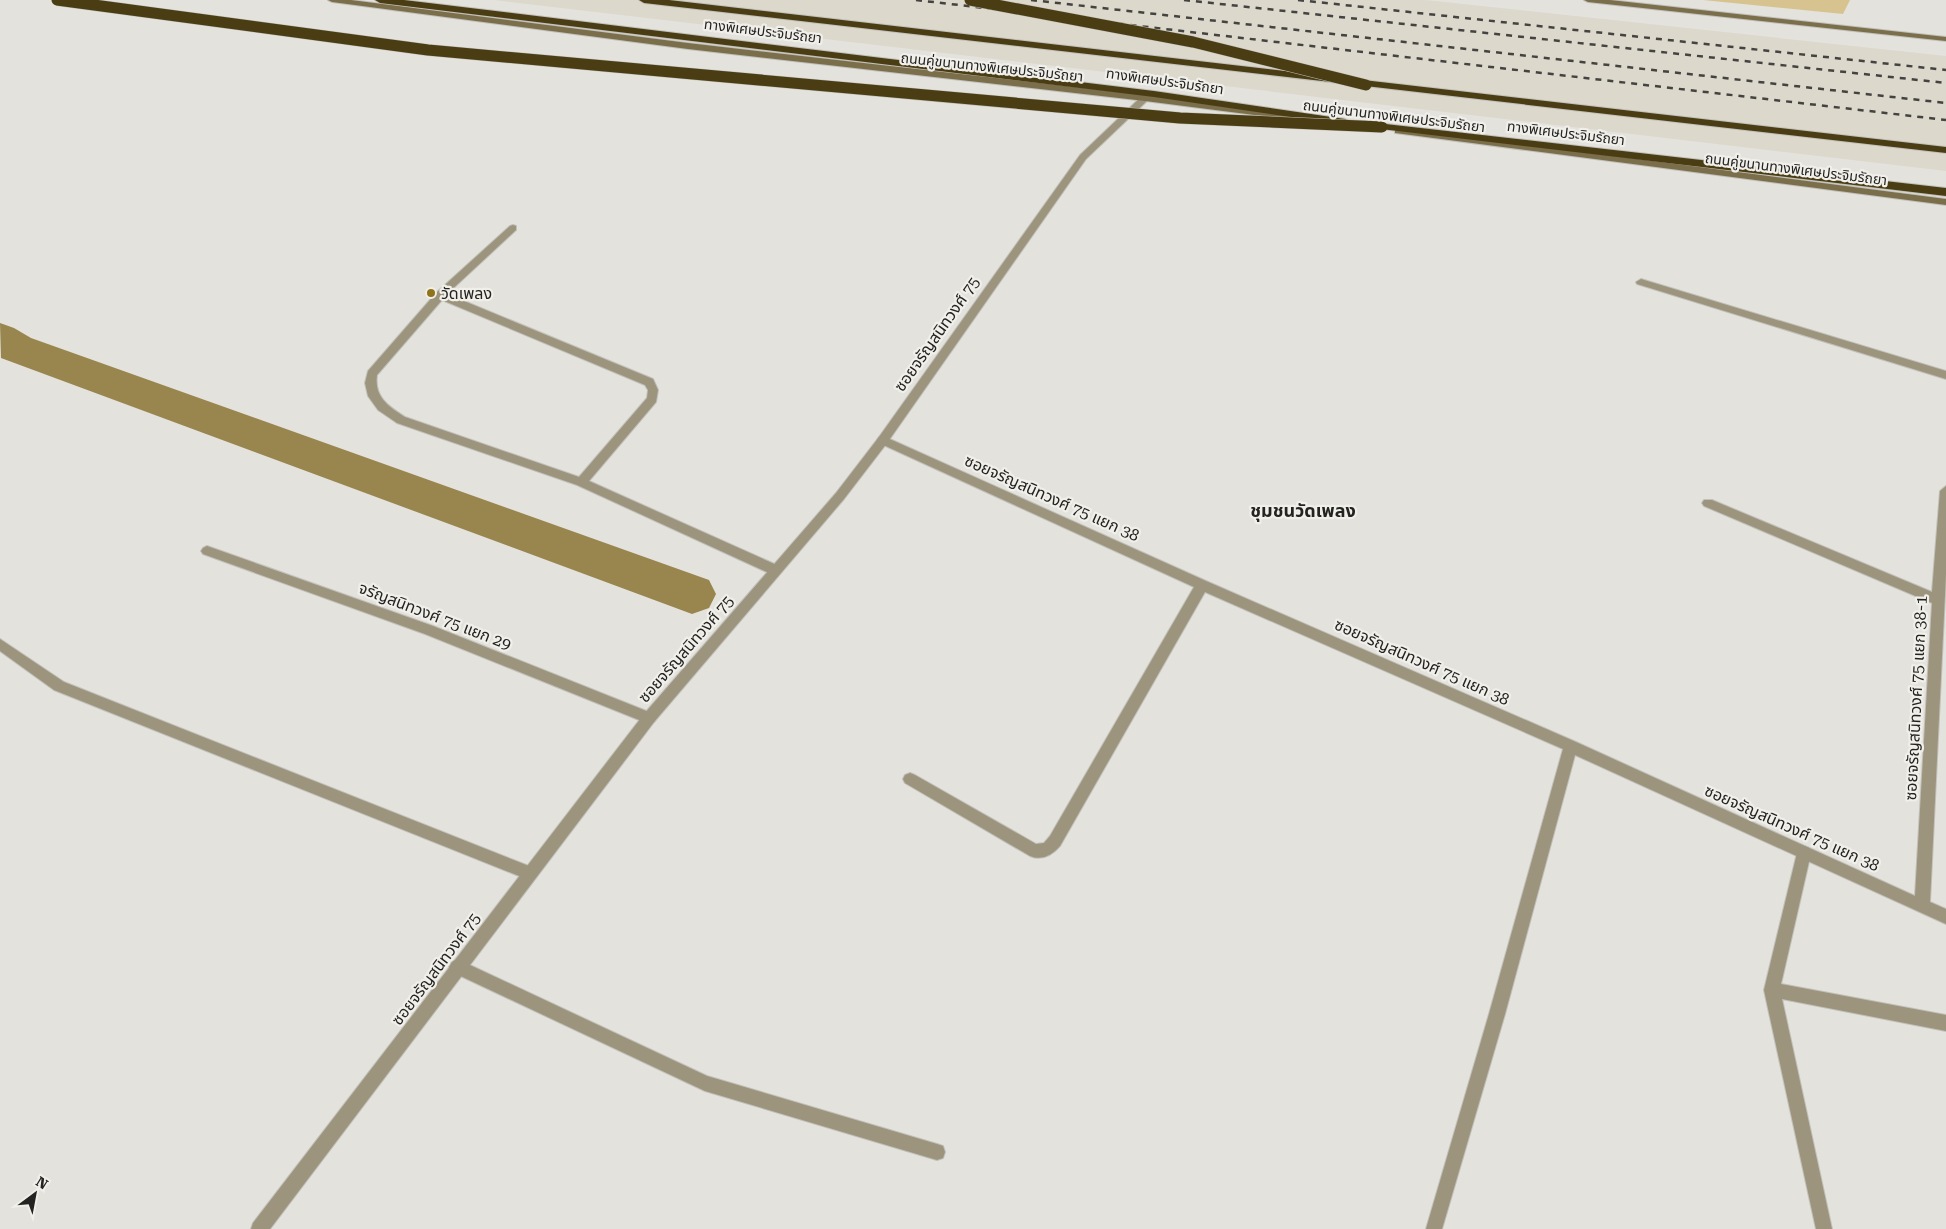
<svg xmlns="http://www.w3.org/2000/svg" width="1946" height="1229" viewBox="0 0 1946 1229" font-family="'Roboto Serif','Noto Sans Thai',serif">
<rect width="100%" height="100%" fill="#e4e2dd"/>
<polygon fill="#dcd8cc" points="494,0 1426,0 1946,56 1946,171"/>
<polygon fill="#d7c38f" points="1703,0 1850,0 1843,14"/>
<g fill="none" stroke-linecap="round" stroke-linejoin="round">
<polygon fill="#99864f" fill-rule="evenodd" points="0,323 14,328 31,338 709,580 716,594 709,608 692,614 1,358"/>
<g stroke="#c1c0bb" stroke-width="2">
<g id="service">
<path d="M513 225 516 226V230L447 294 653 379 658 390 656 402 589 481 779 566 781 570 779 574H771L577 485 397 423 378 410 368 396 365 383 368 371 436 293 510 226ZM442 300 645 385 648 390 647 398 579 477 405 417C388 406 374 397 377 375Z"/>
<polygon points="1804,846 1809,848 1811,853 1781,984 1946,1015 1946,1031 1782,999 1832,1229 1816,1229 1764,990 1797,853 1799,848"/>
</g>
</g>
<g stroke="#c1c0bb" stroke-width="2">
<g id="minor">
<polygon points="1641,279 1946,371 1946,379 1637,284 1636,282"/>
<path d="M883 436 1206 581 1576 742 1915 896 1932 603 1704 506 1702 503 1704 500H1712L1932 592 1940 491 1946 486V574L1930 902 1946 909V924L1575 755 1505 1014 1442 1229H1426L1489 1014 1563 749 1205 592 1060 846C1052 855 1042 861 1030 856L905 783 903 779 905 775 910 773 915 775 1036 844 1044 843 1050 836 1194 587 879 443 877 440 879 437Z"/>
<polygon points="207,546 433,626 654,714 656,718 654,722 649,724 425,634 203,554 201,551 203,548"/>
<polygon points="0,639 64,682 534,868 536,873 534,878 529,880 54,690 0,651"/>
<polygon points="457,959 707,1076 937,1144 943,1146 945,1152 943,1158 937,1160 705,1091 452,972 449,967 452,962"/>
</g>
</g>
<g stroke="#c1c0bb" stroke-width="2">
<polygon id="tertiary" points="1145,95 1149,98 1148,100 1086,159 887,443 844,499 654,722 270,1229 251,1229 253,1223 644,714 836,493 879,437 1080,155 1142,96"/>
</g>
<g stroke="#c1c0bb" stroke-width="2">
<g id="secondary">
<polygon points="328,0 351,0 688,43 1145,95 1301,115 1305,118 1301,121 1145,101 688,49 332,2"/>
<polygon points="1584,0 1610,0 1946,37 1946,41 1588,2"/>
<polygon points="1398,128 1946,199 1946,205 1395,133 1395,129"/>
</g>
</g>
<g stroke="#c1c0bb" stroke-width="2">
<g id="motorway">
<polygon points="375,0 404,0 1154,91 1345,119 1350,122 1345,125 1154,97 380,3"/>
<polygon points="639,0 669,0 1946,147 1946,153 644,3"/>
<polygon points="1368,122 1946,188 1946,196 1364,127 1363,125 1364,123"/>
</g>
</g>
<use href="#service" fill="#9c947c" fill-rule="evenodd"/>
<use href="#minor" fill="#9c947c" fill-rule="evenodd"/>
<use href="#tertiary" fill="#9c947c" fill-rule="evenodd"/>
<use href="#secondary" fill="#7b6e4b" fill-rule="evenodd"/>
<use href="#motorway" fill="#4b3d13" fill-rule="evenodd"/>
<g stroke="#444341" stroke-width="2.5" stroke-dasharray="6 6" stroke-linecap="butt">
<polyline points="916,0 1946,120"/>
<polyline points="1031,0 1946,103"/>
<polyline points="1184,0 1946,83"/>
<polyline points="1298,0 1946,70"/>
</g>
<g stroke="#c1c0bb" stroke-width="12" stroke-linecap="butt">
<g id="motorway-bridge">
<polyline points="57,0 428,50 1180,118 1382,127"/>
<polyline points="970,0 1193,42 1366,85"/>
</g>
</g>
<use href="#motorway-bridge" stroke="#4b3d13" stroke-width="11"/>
</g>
<circle fill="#907419" stroke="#f1efea" stroke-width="2" cx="431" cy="293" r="5"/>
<g text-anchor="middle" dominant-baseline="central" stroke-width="4.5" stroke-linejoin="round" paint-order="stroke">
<g font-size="14" fill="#232321" stroke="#f1efea">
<text transform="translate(763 31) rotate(7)">ทางพิเศษประจิมรัถยา</text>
<text transform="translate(992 67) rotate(6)">ถนนคู่ขนานทางพิเศษประจิมรัถยา</text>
<text transform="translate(1165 81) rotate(8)">ทางพิเศษประจิมรัถยา</text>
<text transform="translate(1394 116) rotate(7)">ถนนคู่ขนานทางพิเศษประจิมรัถยา</text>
<text transform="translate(1566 133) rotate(7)">ทางพิเศษประจิมรัถยา</text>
<text transform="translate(1796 169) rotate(7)">ถนนคู่ขนานทางพิเศษประจิมรัถยา</text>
</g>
<g font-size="16" fill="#232321" stroke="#f1efea" text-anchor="start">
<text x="441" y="293">วัดเพลง</text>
</g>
<g font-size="16" fill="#232321" stroke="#f1efea">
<text transform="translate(937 334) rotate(-55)">ซอยจรัญสนิทวงศ์ 75</text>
<text transform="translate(1052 498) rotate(24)">ซอยจรัญสนิทวงศ์ 75 แยก 38</text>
<text transform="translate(435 616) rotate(21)">จรัญสนิทวงศ์ 75 แยก 29</text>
<text transform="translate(686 649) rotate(-49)">ซอยจรัญสนิทวงศ์ 75</text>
<text transform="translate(1422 662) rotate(24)">ซอยจรัญสนิทวงศ์ 75 แยก 38</text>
<text transform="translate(1916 698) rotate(-87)">ซอยจรัญสนิทวงศ์ 75 แยก 38-1</text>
<text transform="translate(1792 828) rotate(24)">ซอยจรัญสนิทวงศ์ 75 แยก 38</text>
<text transform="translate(436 969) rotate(-53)">ซอยจรัญสนิทวงศ์ 75</text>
</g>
<g font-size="18" font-weight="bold" fill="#232321" stroke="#f1efea">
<text x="1303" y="510">ชุมชนวัดเพลง</text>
</g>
</g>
<g transform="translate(35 1194) rotate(32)" stroke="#f1efea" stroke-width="4" paint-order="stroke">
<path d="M0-4L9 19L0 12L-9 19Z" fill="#232321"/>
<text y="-8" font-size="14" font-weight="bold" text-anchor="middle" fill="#232321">N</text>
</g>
</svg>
